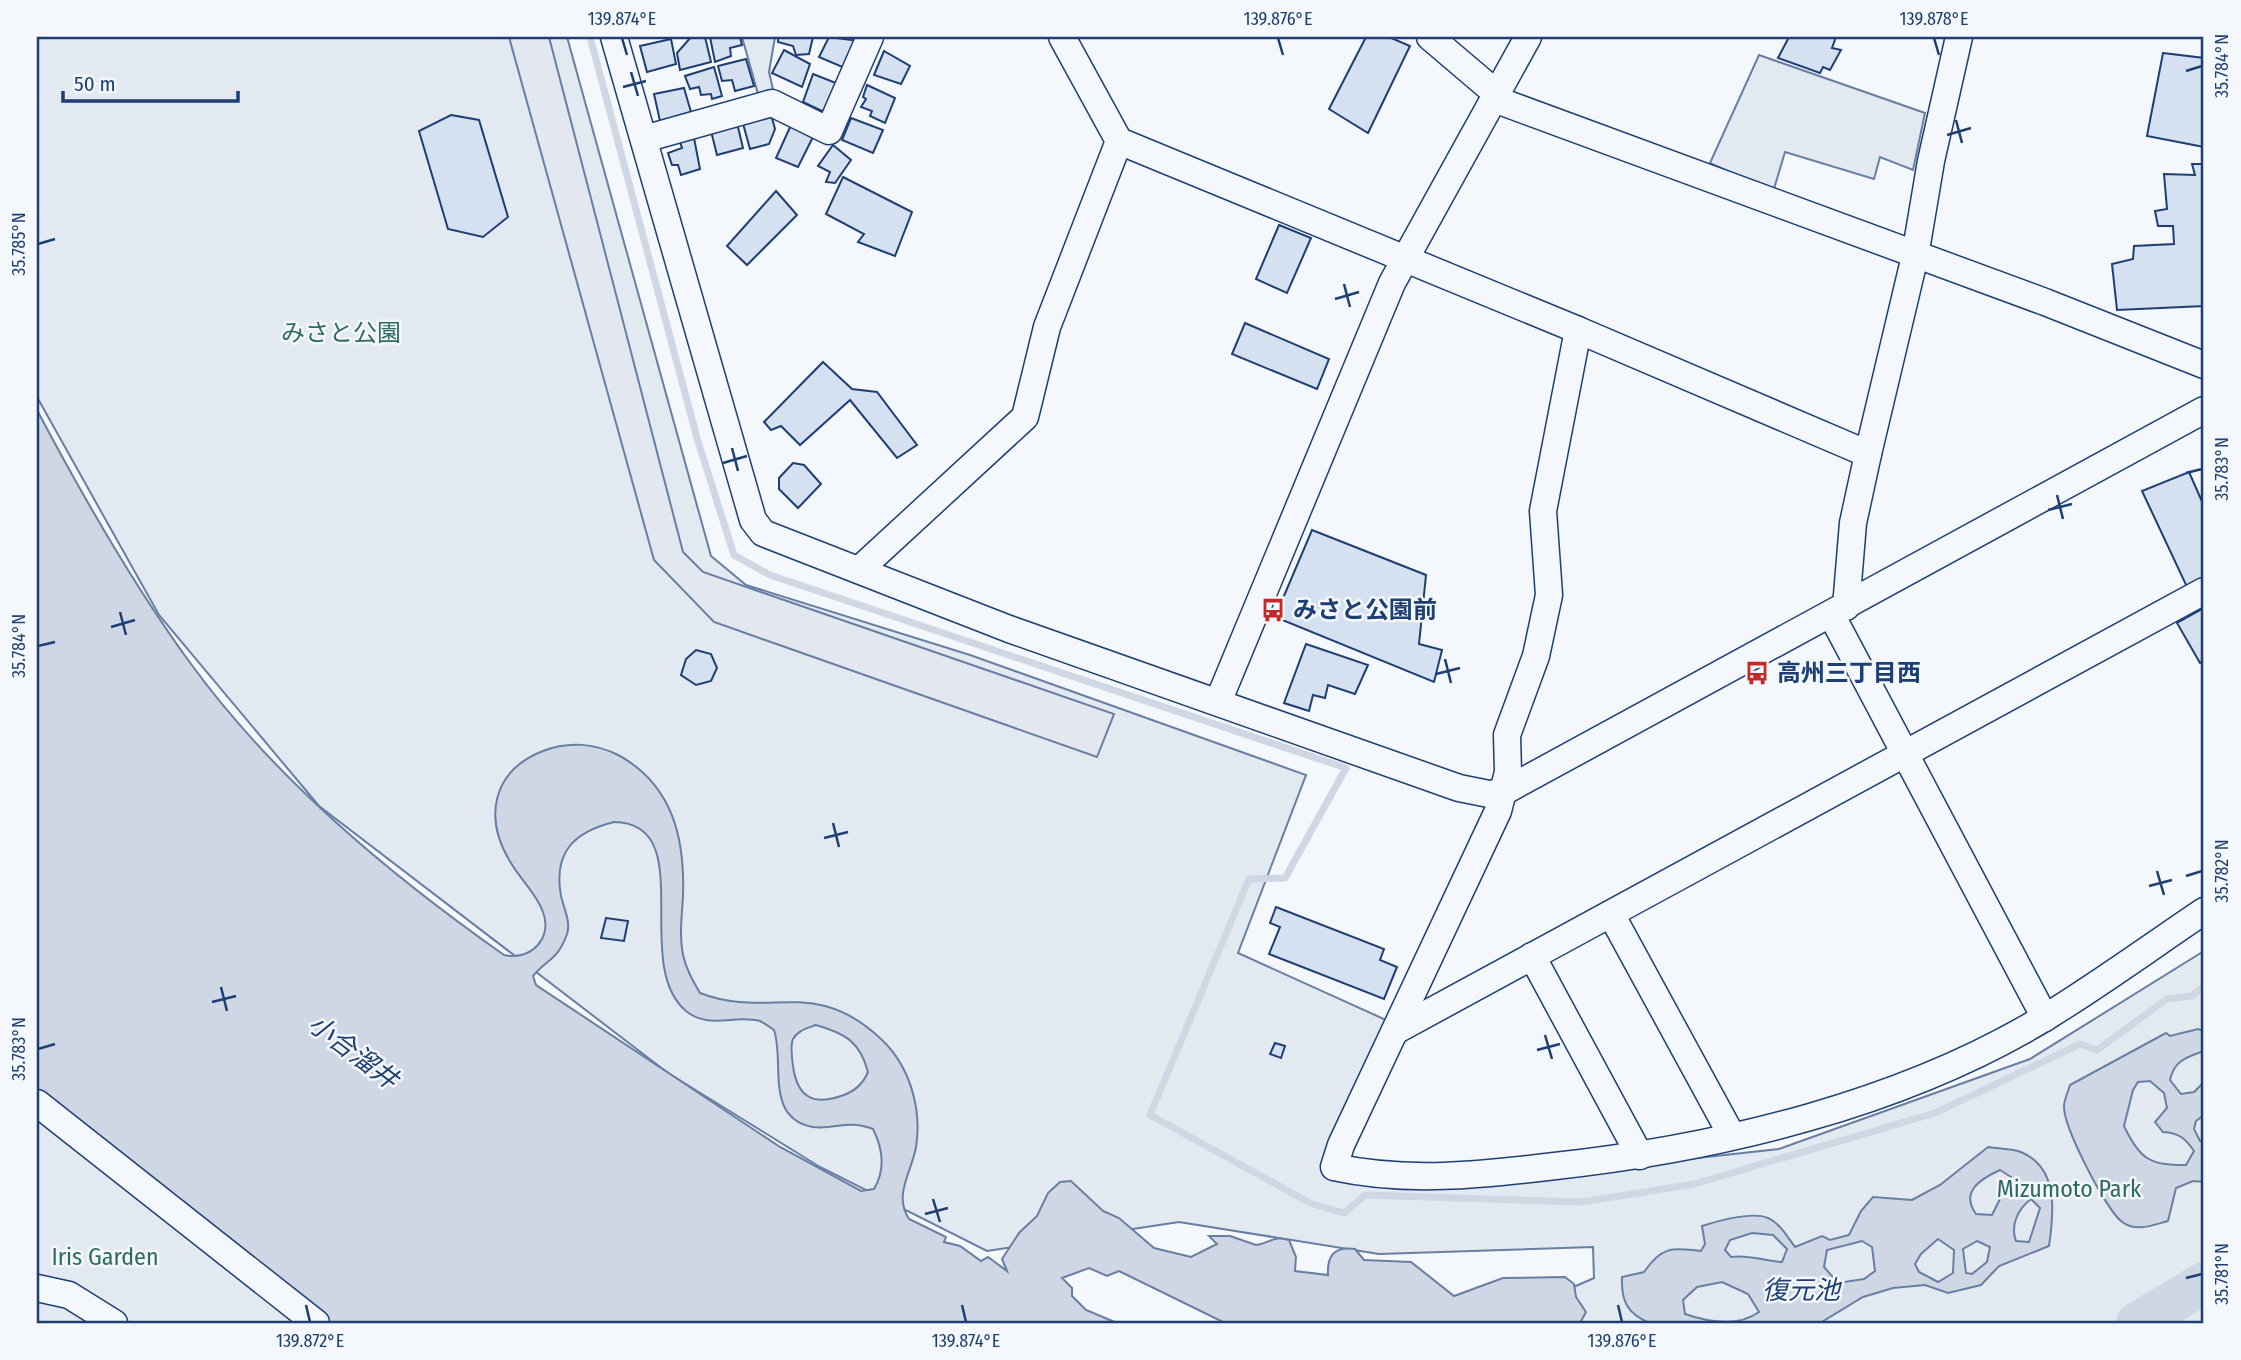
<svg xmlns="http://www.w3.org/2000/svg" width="2241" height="1360" viewBox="0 0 2241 1360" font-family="'Fira Sans Condensed','Noto Sans JP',sans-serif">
<rect width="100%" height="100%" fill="#f4f7fb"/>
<g fill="#e3e9f0" stroke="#687fa3" stroke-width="2">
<polygon points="37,37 567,37 711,556 746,585 970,655 1306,775 1238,953 1386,1020 1323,1161 1588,1170 1779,1149 2030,1059 2204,951 2204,1323 1492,1323 1594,1278 1593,1247 1379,1254 1179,1222 987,1251 820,1167 668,1073 319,806 159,615 37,397"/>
<polygon points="742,37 775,37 769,72 775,98 760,101"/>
<polygon points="1759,55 1925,113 1913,170 1880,157 1874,179 1785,152 1773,192 1710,163"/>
<polygon points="37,1079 343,1323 37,1323"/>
</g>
<polygon fill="#e3e8f0" stroke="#687fa3" stroke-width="2" points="509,37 549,37 683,552 703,572 1114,714 1097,757 714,622 654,560"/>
<g fill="#cfd7e4" stroke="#687fa3" stroke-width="2" fill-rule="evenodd">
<path d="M37 410C83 497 133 585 191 664 275 779 389 874 504 955 531 961 553 938 543 912 537 894 520 879 511 863 483 818 492 771 543 751 568 741 596 743 620 756 673 786 685 839 683 896 682 916 679 935 683 955 686 969 693 981 700 993 770 1020 813 975 881 1039 910 1066 922 1109 916 1147 912 1171 893 1195 909 1219L946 1237 944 1242 960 1246 981 1261 988 1257 1007 1271 1002 1259 1019 1233 1037 1216 1048 1193 1060 1182 1071 1181 1103 1211 1119 1218 1154 1248 1191 1257 1217 1244 1209 1236H1230L1256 1245C1270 1243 1274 1235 1289 1240L1296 1257 1295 1271 1328 1275C1327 1256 1334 1246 1355 1249L1364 1260 1411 1262 1454 1296 1503 1278 1565 1277 1574 1284 1576 1297 1586 1312 1580 1323H1225L1119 1271 1107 1276 1089 1268 1062 1278 1072 1288V1296L1086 1310 1117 1323H331L37 1090ZM614 822C700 823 630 964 686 1011 709 1030 735 1014 760 1021 764 1023 770 1027 774 1030 785 1062 764 1118 813 1127 835 1130 847 1119 873 1129 883 1149 886 1169 874 1189L861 1191 780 1147 536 985 533 976C547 959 558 960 567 934 571 922 564 909 561 896 553 852 574 832 614 822ZM816 1025C844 1033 860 1041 868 1072 863 1084 854 1092 841 1096 812 1106 797 1096 793 1066 792 1058 790 1046 793 1039 798 1030 808 1028 816 1025Z"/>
<path d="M2198 1029 2204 1031V1054L2201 1052C2184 1058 2174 1062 2170 1080L2181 1094 2194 1092 2204 1082V1115L2196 1121 2194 1129 2200 1141H2204V1182L2193 1181 2176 1188 2168 1221C2153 1225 2135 1233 2121 1221 2105 1208 2063 1126 2064 1106 2064 1100 2068 1092 2070 1085L2166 1033 2170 1036ZM2150 1081 2164 1093 2167 1108 2155 1122 2163 1132C2179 1133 2185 1138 2194 1151L2186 1165C2150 1165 2140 1160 2124 1126L2133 1090 2138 1082Z"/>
<path d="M1988 1147C1998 1149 2012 1148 2021 1152 2059 1168 2054 1212 2049 1246L1999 1266 1981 1285 1948 1293 1925 1285 1893 1288 1863 1297 1820 1323H1649C1627 1313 1621 1301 1622 1277L1644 1272C1661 1247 1672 1247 1701 1251L1705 1244 1702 1226C1718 1221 1752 1211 1768 1218 1780 1223 1788 1238 1795 1247L1822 1236 1830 1240 1849 1235 1861 1211 1873 1197 1912 1200 1940 1185ZM2000 1170 2011 1177 1992 1215 1976 1214C1960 1192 1980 1179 2000 1170ZM2031 1199 2040 1208 2029 1242 2016 1241C2010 1225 2018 1209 2031 1199ZM1752 1233 1773 1235 1787 1249 1782 1262C1763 1261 1749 1254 1731 1257L1725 1250 1730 1240ZM1938 1239 1954 1250 1953 1273 1938 1282 1919 1272 1915 1264 1921 1254ZM1862 1241 1872 1247 1875 1271 1864 1279 1838 1283 1824 1267 1827 1250ZM1977 1241 1990 1247 1987 1262 1972 1274 1966 1273 1963 1249ZM1722 1282 1748 1294 1759 1312C1738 1327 1708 1322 1685 1314L1683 1300 1697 1287Z"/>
</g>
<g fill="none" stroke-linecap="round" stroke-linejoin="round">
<polyline stroke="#cfd7e4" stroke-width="7" points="590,37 697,438 734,555 770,575 1346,768 1285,878 1249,879 1150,1115 1310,1203 1344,1213 1365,1195 1582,1202 1694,1184 1935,1113 2080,1044 2097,1050 2167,999 2191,996 2204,987"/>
<polyline stroke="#cfd7e4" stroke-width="42" points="2137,1323 2204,1283"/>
</g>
<g fill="#d5e0f0" stroke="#1d3f73" stroke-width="2">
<polygon points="691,37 705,37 711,62 680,70 677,53"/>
<polygon points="710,37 740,37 742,45 730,48 731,56 715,62"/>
<polygon points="778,37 813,37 809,54 796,55 793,46 778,42"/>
<polygon points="829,37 859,41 847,69 819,57"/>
<polygon points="1366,37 1389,37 1410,46 1368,133 1329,109"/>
<polygon points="1789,37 1836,37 1832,48 1841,50 1830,70 1823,67 1820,73 1778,58"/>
<polygon points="671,39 676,64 647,72 640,46"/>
<polygon points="784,50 810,64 802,87 772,73"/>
<polygon points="884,51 910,66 901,84 874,75"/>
<polygon points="2163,53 2204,58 2204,147 2147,136"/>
<polygon points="746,59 754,86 735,91 732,80 722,81 718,66"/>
<polygon points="714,67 722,96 712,99 711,94 701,95 699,87 690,89 685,76"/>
<polygon points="813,74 836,83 824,112 803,102"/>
<polygon points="867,85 895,98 885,123 870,116 872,111 861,107 866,99 863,97"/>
<polygon points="684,88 691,112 660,121 654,94"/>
<polygon points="770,111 775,129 769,144 750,149 742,120"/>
<polygon points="451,115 479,120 508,217 483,237 448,229 419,131"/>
<polygon points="851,118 883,130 873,153 842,140"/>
<polygon points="737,123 743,148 717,155 711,131"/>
<polygon points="791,125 814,135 798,167 776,158"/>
<polygon points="694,138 700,169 681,175 678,165 672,165 668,153 682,148 680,142"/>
<polygon points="833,145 851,160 835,183 826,182 830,172 818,166"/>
<polygon points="2192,164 2204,164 2204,306 2117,310 2112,264 2133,259 2134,246 2174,244 2173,226 2158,226 2155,211 2167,209 2164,174 2195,175"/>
<polygon points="843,177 912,212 895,256 858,242 864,234 826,214"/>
<polygon points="776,191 797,215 747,265 727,246"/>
<polygon points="1279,225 1311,238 1287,293 1256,279"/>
<polygon points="1245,323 1329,359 1317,389 1232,354"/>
<polygon points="823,362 852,389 877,392 917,445 897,458 850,400 800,445 781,426 771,430 764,422"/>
<polygon points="793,463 804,465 821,484 798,508 779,489 779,478"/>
<polygon points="2189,472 2204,506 2204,578 2187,587 2142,491"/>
<polygon points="1312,530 1426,575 1419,644 1442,650 1434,682 1275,617"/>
<polygon points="2204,608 2204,661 2200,663 2177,623"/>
<polygon points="1306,644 1368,665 1355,694 1328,685 1325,698 1313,695 1309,711 1284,703"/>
<polygon points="696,650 711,654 717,668 711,681 696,685 681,675 686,659"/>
<polygon points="1276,907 1384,949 1380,960 1397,967 1384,999 1269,954 1280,927 1270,923"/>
<polygon points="606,918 628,921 624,941 601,938"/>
<polygon points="1275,1043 1285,1046 1281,1058 1270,1054"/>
</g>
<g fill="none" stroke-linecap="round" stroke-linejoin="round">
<g stroke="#1d3f73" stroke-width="29">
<g id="minor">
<polyline points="614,37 753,520 763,533 1009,629 1459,788 1489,794 1503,792 2204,410"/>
<path d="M1062 37 1119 141 1578 330 1543 511 1549 595 1536 656 1507 735 1508 772 1498 811 1341 1145 1334 1167C1407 1183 1481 1175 1555 1166 1720 1148 1903 1104 2046 1017 2100 984 2152 946 2204 911"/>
<polyline points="1430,37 1497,94"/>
<polyline points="1494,99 2045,302 2204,365"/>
<polyline points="644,139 772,103 829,131 870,37"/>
<polyline points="1578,330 1868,454 1853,523 1846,607"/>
<polyline points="1868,454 1915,256 1931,161 1959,37"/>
<polyline points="860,569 1025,417 1047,327 1119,141"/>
<polyline points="1831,614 2045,1018"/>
<polyline points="1218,702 1392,283 1528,37"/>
<polyline points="1611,914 1732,1136"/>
<polyline points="1532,956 1640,1156"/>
<polyline points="1395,1031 2204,591"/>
<polyline points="37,1103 316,1323"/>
<polyline points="37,1288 69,1295 114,1323"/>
</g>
</g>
<use href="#minor" stroke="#f4f7fb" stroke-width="26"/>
</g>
<path fill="none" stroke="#1d3f73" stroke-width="2.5" d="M622 38 627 55M1278 38 1283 55M1934 38 1939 55M2186 71 2202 66M631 72 638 96M623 87 646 81M1956 120 1962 143M1947 135 1971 128M38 244 55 239M1344 284 1350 307M1335 299 1359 292M732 448 738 471M723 463 747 456M2186 473 2202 469M2057 495 2063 519M2048 510 2072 504M120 612 126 635M111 627 135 620M38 646 55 642M1445 659 1451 683M1436 674 1460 668M833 823 839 847M824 838 848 832M2157 871 2164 895M2186 876 2202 871M2149 886 2172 880M221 987 227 1011M212 1002 236 996M1545 1035 1552 1059M38 1049 55 1044M1537 1050 1560 1044M933 1199 940 1222M925 1214 948 1208M2186 1278 2202 1274M306 1305 310 1322M962 1305 966 1322M1618 1305 1622 1322"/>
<defs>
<g id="bus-bare" transform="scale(1.89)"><path d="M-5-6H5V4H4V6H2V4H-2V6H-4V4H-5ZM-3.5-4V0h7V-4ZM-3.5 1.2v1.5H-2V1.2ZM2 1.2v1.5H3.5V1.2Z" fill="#c62828" stroke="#f4f7fb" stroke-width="2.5" paint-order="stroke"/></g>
</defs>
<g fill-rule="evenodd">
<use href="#bus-bare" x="1273" y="610"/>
<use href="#bus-bare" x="1757" y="673"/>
</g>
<g text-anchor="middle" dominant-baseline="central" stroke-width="5" stroke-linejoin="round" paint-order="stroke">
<g font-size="24" fill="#2c6c60" stroke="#f4f7fb">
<text x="341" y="333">みさと公園</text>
<text x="2069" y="1189">Mizumoto Park</text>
<text x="105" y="1257">Iris Garden</text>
</g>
<g font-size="24" font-weight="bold" fill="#1d3f73" stroke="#f4f7fb" text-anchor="start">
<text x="1293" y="610">みさと公園前</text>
<text x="1777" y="673">高州三丁目西</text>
</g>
<g font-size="26" font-style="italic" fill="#1d3f73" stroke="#f4f7fb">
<text transform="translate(353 1052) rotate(37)">小合溜井</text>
<text x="1801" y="1290">復元池</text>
</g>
</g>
<rect width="2241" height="1360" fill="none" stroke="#f4f7fb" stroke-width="77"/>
<path d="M63 91v10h175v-10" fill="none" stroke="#1d3f73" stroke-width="3.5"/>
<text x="74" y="91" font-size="21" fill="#1d3f73" stroke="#f4f7fb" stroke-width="5" paint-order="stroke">50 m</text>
<rect x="38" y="38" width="2164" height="1284" fill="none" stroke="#1d3f73" stroke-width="2.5"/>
<g font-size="18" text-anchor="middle" fill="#1d3f73">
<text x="622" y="25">139.874°E</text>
<text x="1278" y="25">139.876°E</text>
<text x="1934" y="25">139.878°E</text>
<text transform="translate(2222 66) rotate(-90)" y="6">35.784°N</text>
<text transform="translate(19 244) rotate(-90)" y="6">35.785°N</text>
<text transform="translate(2222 469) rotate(-90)" y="6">35.783°N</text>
<text transform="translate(19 646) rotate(-90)" y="6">35.784°N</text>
<text transform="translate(2222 871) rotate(-90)" y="6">35.782°N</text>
<text transform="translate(19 1049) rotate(-90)" y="6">35.783°N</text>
<text transform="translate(2222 1274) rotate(-90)" y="6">35.781°N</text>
<text x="310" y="1347">139.872°E</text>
<text x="966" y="1347">139.874°E</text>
<text x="1622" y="1347">139.876°E</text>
</g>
</svg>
